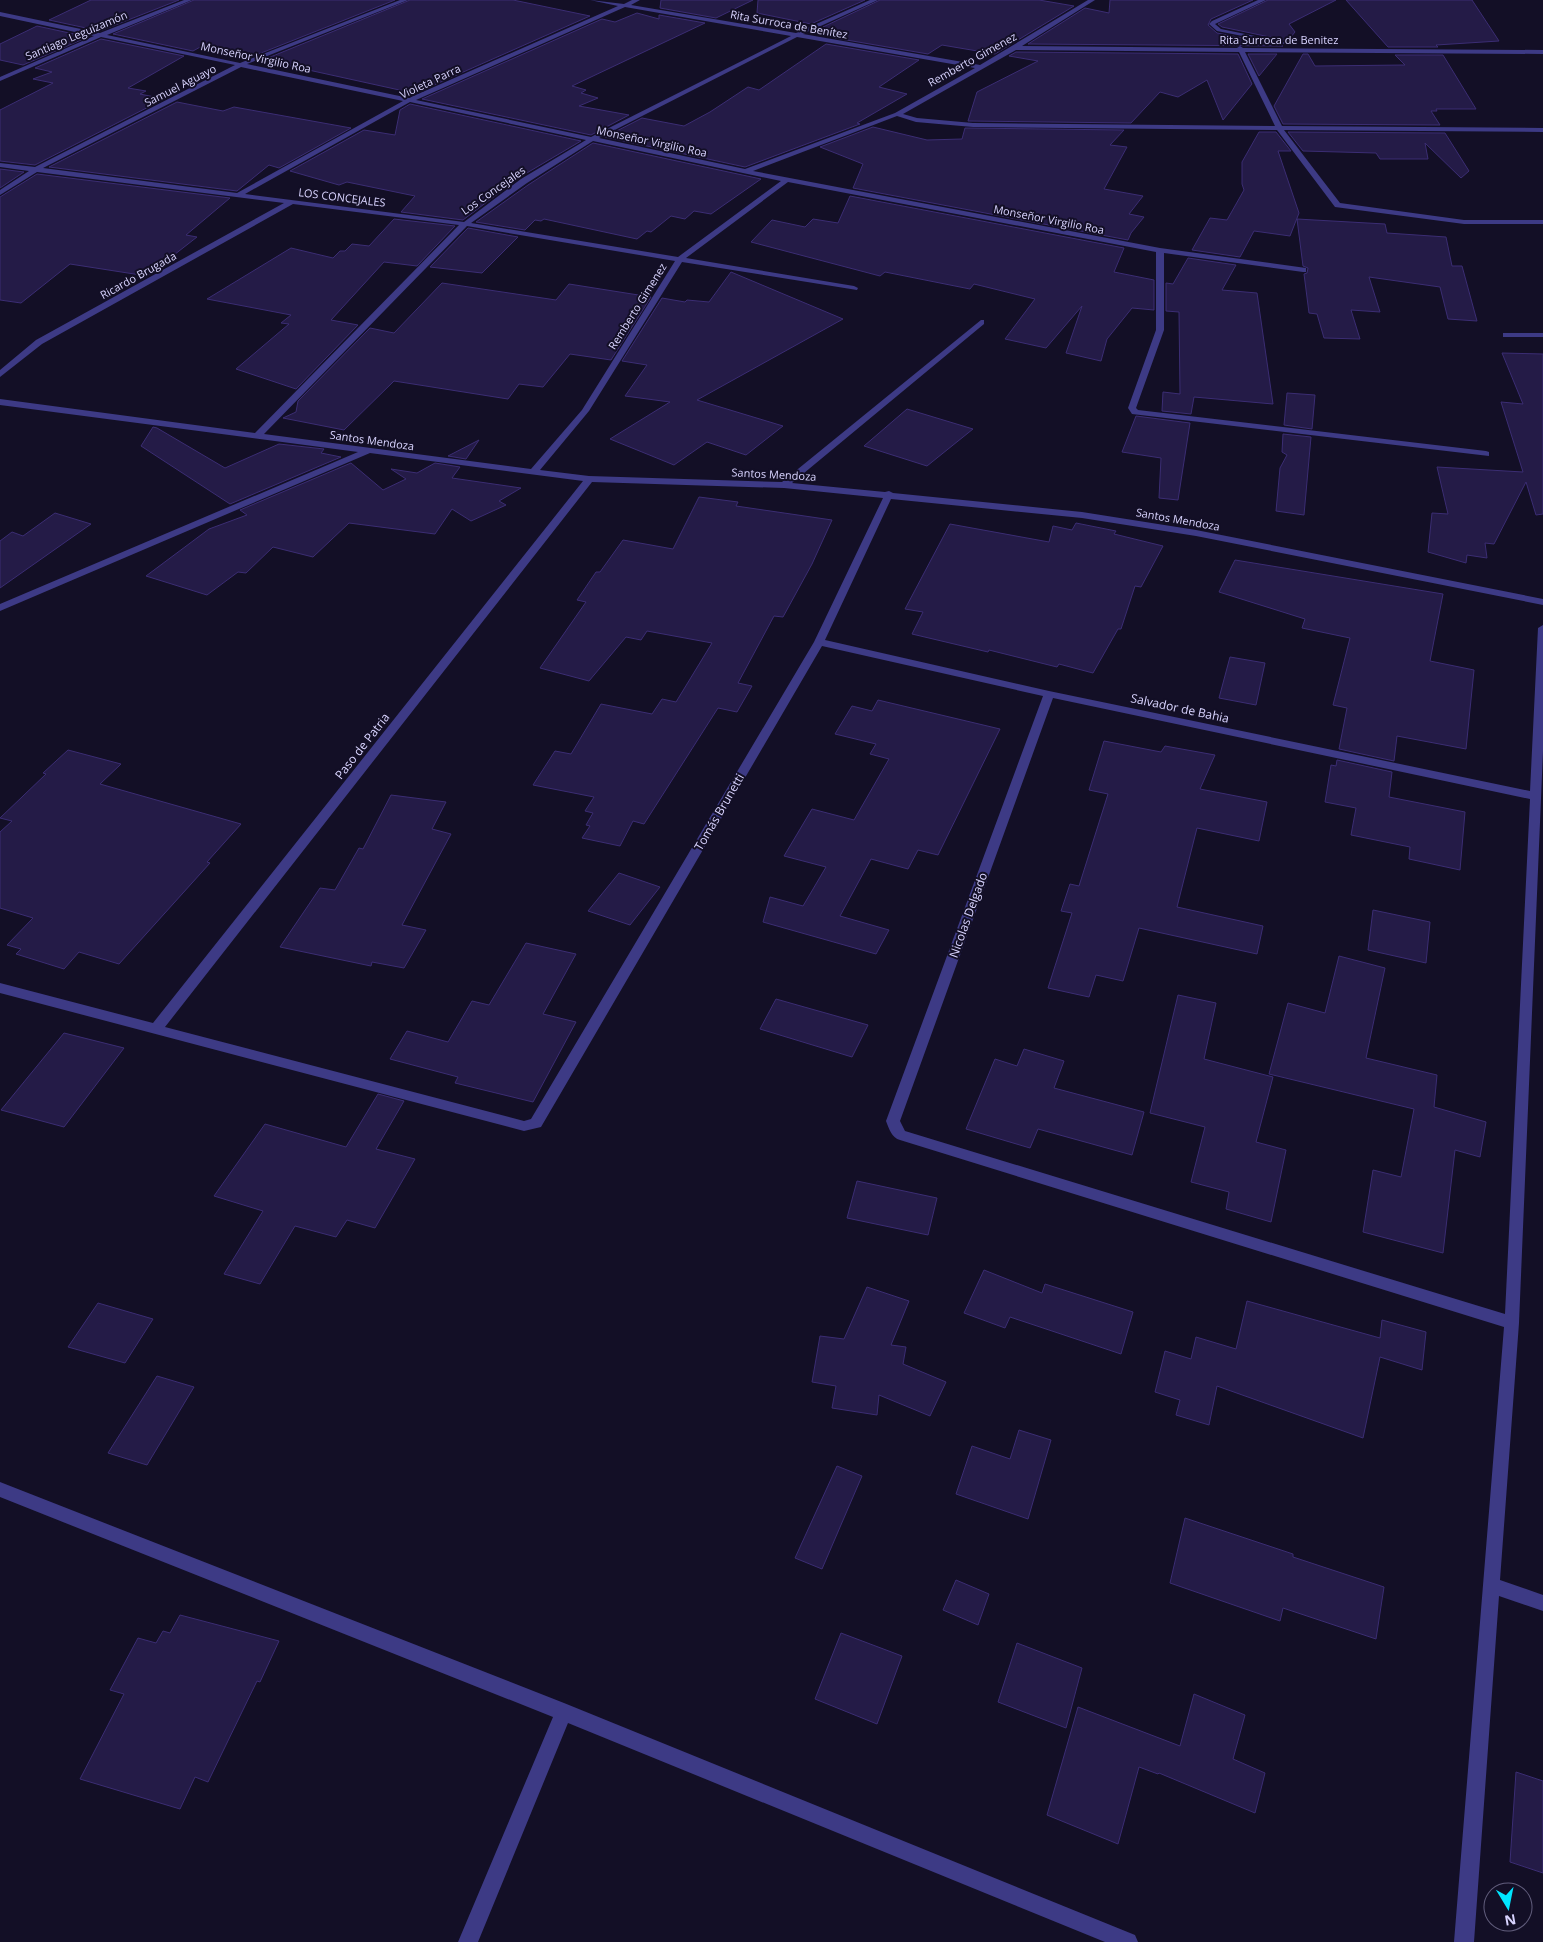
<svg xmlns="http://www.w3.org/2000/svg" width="1543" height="1942" viewBox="0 0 1543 1942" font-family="'Open Sans',sans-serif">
<rect width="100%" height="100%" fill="#130f26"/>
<g fill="#241b47" stroke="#3b2d73">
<polygon points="91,0 179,0 100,31 49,20"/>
<polygon points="194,0 395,0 251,57 202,46 193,51 113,34"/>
<polygon points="410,0 513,0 590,16 409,96 403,95 404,91 263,60"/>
<polygon points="661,0 753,0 716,18 660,8"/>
<polygon points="758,0 865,0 811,24 757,13"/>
<polygon points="880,0 1039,0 1074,6 995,54 942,45 928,54 835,38 841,34 830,31 834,29 823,27"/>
<polygon points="1110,0 1253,0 1211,19 1208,25 1217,33 1283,46 1028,44 1085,8 1109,13"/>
<polygon points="1268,0 1336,0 1289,24 1295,32 1286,43 1284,40 1222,27 1218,24"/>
<polygon points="1346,0 1472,0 1499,41 1436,45 1438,47 1388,47"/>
<polygon points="637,13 659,19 659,15 705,23 572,86 586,90 581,93 598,98 579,106 629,115 591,135 422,99 602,19 615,22"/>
<polygon points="37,26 88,37 23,65 0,60 0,44"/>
<polygon points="101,39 184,56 128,88 146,91 140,94 164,99 35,165 0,161 0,110 53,83 33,79 52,72 35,68"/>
<polygon points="826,44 919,60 879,87 907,94 857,123 860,124 745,167 605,137 642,118 684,126 710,112 748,87 759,90"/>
<polygon points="1016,52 1238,54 1252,84 1223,120 1207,80 1178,97 1160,92 1131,123 968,121 977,92 1038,61 1009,56"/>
<polygon points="1248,54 1277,54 1259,76"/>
<polygon points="1303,54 1308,54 1315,66 1405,65 1395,55 1443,55 1476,109 1436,109 1437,111 1431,111 1440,125 1283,124 1274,106"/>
<polygon points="177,102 223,111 234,107 351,128 279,168 269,165 237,191 49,167"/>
<polygon points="410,104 581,141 520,177 463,220 401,212 415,196 347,182 339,185 290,171 364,130 395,135 400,110"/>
<polygon points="873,127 927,140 962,139 965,128 1124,130 1110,145 1127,147 1104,189 1143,196 1129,214 1144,217 1131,233 1128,240 853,188 863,164 820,147"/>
<polygon points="1259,132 1276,132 1291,151 1278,151 1299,213 1290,236 1254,231 1240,257 1192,250 1210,218 1227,220 1244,190 1242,184 1242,162"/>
<polygon points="1288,132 1445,133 1469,171 1461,178 1425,143 1428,159 1380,159 1376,153 1303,151"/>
<polygon points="593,143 761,179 711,214 694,211 685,219 671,216 651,232 647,231 637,239 544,219 541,221 535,220 525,230 476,222 528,185"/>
<polygon points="0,169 24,172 0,188"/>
<polygon points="37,174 230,198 186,235 197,237 147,276 70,264 21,303 0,300 0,197"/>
<polygon points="850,196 1124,248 1114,272 1154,280 1154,310 1132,308 1107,339 1101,361 1066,353 1082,306 1046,348 1005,339 1035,299 974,284 970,289 885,272 880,276 751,242 772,220 805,227 813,219 838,223"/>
<polygon points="394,219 455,226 417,266 384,262 331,320 358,325 296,389 236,369 289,324 281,323 291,315 207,299 291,248 333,258 340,251 345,251 352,244 369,246"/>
<polygon points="1297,219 1385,224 1387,233 1446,237 1452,266 1462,266 1477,321 1448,319 1440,287 1369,277 1380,312 1351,310 1360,339 1324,338 1317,314 1309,313 1304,274 1307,273 1308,268 1303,266"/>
<polygon points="468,228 518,237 482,273 430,267"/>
<polygon points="1188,258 1236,265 1222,290 1257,293 1273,404 1194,397 1191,414 1162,411 1163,392 1180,394 1179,312 1166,311 1166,283 1173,284"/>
<polygon points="731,272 843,319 697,400 783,426 746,455 707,442 674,465 610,439 670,402 625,396 647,365 622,361 662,298 685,302 687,300 709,302"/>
<polygon points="442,283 556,300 569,284 651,297 611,360 570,354 543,387 519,384 508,399 394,381 344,430 283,418 296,412 298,401 370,328 394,333"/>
<polygon points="1502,353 1543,354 1543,514 1536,515 1526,482 1494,544 1485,543 1487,558 1467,555 1466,563 1428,552 1432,513 1448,514 1437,467 1523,472 1501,402 1523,404"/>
<polygon points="1287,393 1315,395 1312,429 1284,425"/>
<polygon points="907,409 973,429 927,466 864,446"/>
<polygon points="1136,416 1190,423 1178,500 1159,498 1161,458 1122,452"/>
<polygon points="153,427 157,428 225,468 279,444 324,449 321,453 341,457 230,504 141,446"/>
<polygon points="1283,434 1311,437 1304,515 1276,511 1280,468 1287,455 1282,452"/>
<polygon points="479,440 466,459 448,456"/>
<polygon points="351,463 383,490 406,479 391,469 417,473 435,463 460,467 452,478 521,488 499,501 506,505 471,521 452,509 435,534 349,523 313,557 273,547 246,573 238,572 207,595 146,576 209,529 247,515 240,510"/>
<polygon points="699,497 738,502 736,506 832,520 812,564 783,617 774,616 738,683 752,686 737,712 718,708 644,824 633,821 620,846 582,838 590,826 586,825 593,813 585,811 594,797 533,785 555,751 571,754 601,704 652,714 662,699 676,702 712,643 647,631 641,640 626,637 589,681 540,668 586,602 577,600 596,572 600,572 623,540 673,549"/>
<polygon points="55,513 91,524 0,588 0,541 12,532 23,536"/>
<polygon points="1076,523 1116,531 1114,534 1163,546 1141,587 1135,586 1121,629 1118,629 1093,673 1059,664 1057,667 989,650 988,652 912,634 923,612 905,609 950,524 1049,542 1053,526 1072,530"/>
<polygon points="1235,560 1443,594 1430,661 1474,670 1466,749 1397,736 1394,761 1339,749 1347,708 1333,705 1350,638 1302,628 1305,619 1219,592"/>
<polygon points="1230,657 1265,663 1256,705 1219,698"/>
<polygon points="878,700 1000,729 938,855 918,850 908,869 871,859 840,916 889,930 876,954 763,922 770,897 803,906 826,867 784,856 812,809 854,820 889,759 870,754 876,744 835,734 852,706 872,711"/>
<polygon points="1104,741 1161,752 1165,746 1215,755 1200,789 1267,802 1259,841 1197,828 1177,907 1263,926 1257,954 1139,928 1123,981 1096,975 1089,997 1048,988 1072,913 1061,911 1070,884 1079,886 1108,794 1089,790"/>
<polygon points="68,750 121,764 100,784 241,824 207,862 210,863 119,964 79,952 64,969 16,954 21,949 7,945 33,918 0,908 0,832 12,821 0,818 46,774 43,773"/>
<polygon points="1337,760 1392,772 1389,797 1465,812 1460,870 1409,859 1410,847 1351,835 1356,808 1325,802 1331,765 1336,766"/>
<polygon points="391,795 446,802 432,829 451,834 402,925 426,930 404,968 372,962 371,966 280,947 320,888 335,890 359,848 363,849"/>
<polygon points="619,873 660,887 630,925 588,911"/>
<polygon points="1373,910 1430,922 1426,963 1368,950"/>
<polygon points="526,943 576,954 543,1014 576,1022 533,1102 455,1083 458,1077 390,1059 407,1031 448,1042 472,1001 489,1005"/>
<polygon points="1339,956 1385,968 1366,1058 1437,1075 1434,1107 1486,1122 1480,1157 1455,1150 1443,1253 1363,1232 1373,1170 1401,1177 1414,1109 1269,1074 1288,1003 1325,1013"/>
<polygon points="1178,995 1216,1003 1204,1059 1273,1077 1256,1142 1286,1150 1271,1222 1226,1209 1229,1192 1191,1182 1205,1127 1150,1113"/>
<polygon points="776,999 868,1025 852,1057 760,1029"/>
<polygon points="64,1033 124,1048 64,1127 1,1110"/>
<polygon points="1024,1049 1064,1061 1054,1088 1144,1112 1132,1155 1038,1129 1030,1148 966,1129 995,1059 1017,1066"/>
<polygon points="378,1094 404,1101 376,1149 415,1159 375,1228 347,1220 336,1237 295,1226 260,1284 224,1274 263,1211 214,1196 265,1124 346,1147"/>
<polygon points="857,1181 937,1198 928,1235 847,1218"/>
<polygon points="984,1270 1042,1293 1045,1284 1133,1312 1121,1354 1010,1317 1005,1328 964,1313"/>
<polygon points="867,1287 909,1301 891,1345 906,1347 903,1364 946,1382 930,1416 879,1395 877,1415 832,1408 836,1386 812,1382 820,1336 844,1339"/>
<polygon points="1247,1301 1380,1338 1382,1320 1426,1332 1422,1370 1380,1357 1363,1438 1217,1386 1209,1425 1176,1415 1180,1400 1155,1392 1165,1351 1191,1359 1196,1337 1236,1349"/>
<polygon points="98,1303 153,1319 125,1363 68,1347"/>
<polygon points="157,1376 194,1387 147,1465 108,1453"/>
<polygon points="1019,1430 1051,1440 1028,1519 956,1494 972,1446 1010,1459"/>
<polygon points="837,1466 862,1476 822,1569 795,1558"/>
<polygon points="1185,1518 1293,1554 1293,1557 1384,1587 1376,1639 1283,1608 1280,1621 1170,1583"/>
<polygon points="956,1580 989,1594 978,1625 943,1610"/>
<polygon points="180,1615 279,1641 260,1682 257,1681 208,1782 195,1777 180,1809 80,1779 124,1694 110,1690 138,1638 156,1643 163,1631 170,1633"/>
<polygon points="841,1633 902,1656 877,1724 815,1699"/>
<polygon points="1017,1643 1082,1668 1066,1728 998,1702"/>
<polygon points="1194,1694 1245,1715 1233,1759 1265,1773 1255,1813 1159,1773 1158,1774 1139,1767 1118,1844 1047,1815 1078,1707 1180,1746"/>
<polygon points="1516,1772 1543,1781 1543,1873 1510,1862"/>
</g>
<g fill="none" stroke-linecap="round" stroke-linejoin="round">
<g fill="#3d3a85" fill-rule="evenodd">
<path d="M184 0H192L107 35 240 63 400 0H408L247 64 409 98 618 6 590 0 624 4 632 0H640L631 5 796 33 870 0H878L803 34 980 65 1088 0H1095L1022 46 1237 48 1240 46 1243 48 1543 50V54L1245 52 1282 126 1543 128V132L1284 130 1340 203 1464 220H1543V224H1464L1335 207 1277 130 973 127 916 122 897 116 753 171 1160 248 1306 268V272H1303L1164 253V330L1136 408 1138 410 1486 451 1489 452V456L1132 414 1128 408 1156 330V252L788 182 686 258 854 286 858 288 857 290 682 262 589 411 540 470 589 476 782 482 981 320H984V324L792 483 885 492 889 491 893 493 1082 512 1196 530 1543 599V605L1196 536 1082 518 891 499 825 640 1049 691 1530 791 1538 628 1543 625V751L1519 1323 1500 1580 1543 1595V1611L1499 1596 1474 1942H1454L1504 1327 900 1140C892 1138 889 1129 886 1121L1043 696 822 646 541 1127 524 1131 0 993V983L153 1023 583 481 370 453 0 611V604L358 452 0 405V399L255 433 459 225 293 204 42 344 0 377V370L36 340 284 203 37 172 0 195V190L29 171 0 167V163L35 167 235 65 101 37 0 81V77L94 36 0 16V12L100 33ZM625 7 791 36 591 137 416 100ZM797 37 975 68 895 113 745 169 599 138ZM1016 50 1239 52 1275 126 973 123 917 118 903 114ZM241 67 403 101 237 193 43 168ZM410 102 586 140 521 179 464 222 245 194ZM593 141 781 181 678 257 471 223 527 183ZM467 226 675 261 582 410 531 469 264 434ZM592 482 784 488 883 498 814 642 531 1119 524 1121 165 1027ZM1053 698 1530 799 1505 1314 905 1131 900 1121Z"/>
<polygon points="1258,0 1266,0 1215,24 1221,29 1284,42 1284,44 1217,31 1209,24 1212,21"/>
<rect x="1503" y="333" width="40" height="4"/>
<polygon points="0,1482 564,1703 1135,1935 1138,1942 1105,1942 568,1723 478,1942 458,1942 553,1717 0,1497"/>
</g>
</g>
<g text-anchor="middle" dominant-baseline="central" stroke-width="4" stroke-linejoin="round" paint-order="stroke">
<g font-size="11" fill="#d9d4ff" stroke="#130f26">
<text transform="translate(789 24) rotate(10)">Rita Surroca de Benítez</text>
<text transform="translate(76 35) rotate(-23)">Santiago Leguizamón</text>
<text x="1279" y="39">Rita Surroca de Benitez</text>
<text transform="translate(256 57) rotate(12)">Monseñor Virgilio Roa</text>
<text transform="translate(972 59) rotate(-29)">Remberto Gimenez</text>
<text transform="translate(430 81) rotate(-25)">Violeta Parra</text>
<text transform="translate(180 85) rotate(-27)">Samuel Aguayo</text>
<text transform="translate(652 141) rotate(12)">Monseñor Virgilio Roa</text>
<text transform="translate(493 190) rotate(-35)">Los Concejales</text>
<text transform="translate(342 197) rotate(7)">LOS CONCEJALES</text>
<text transform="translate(1049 219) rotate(11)">Monseñor Virgilio Roa</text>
<text transform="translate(138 275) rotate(-29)">Ricardo Brugada</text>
<text transform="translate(637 306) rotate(-58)">Remberto Gimenez</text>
<text transform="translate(372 440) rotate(8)">Santos Mendoza</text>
<text transform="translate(774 474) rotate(3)">Santos Mendoza</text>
<text transform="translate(1178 519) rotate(10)">Santos Mendoza</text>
</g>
<g font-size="12" fill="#d9d4ff" stroke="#130f26">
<text transform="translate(1180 708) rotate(12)">Salvador de Bahia</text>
<text transform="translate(362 746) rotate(-52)">Paso de Patria</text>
<text transform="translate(719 812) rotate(-60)">Tomás Brunetti</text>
<text transform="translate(968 915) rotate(-70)">Nicolas Delgado</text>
</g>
</g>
<g transform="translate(1508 1907) rotate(170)"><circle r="24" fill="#130f26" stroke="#625e7d"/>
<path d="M0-4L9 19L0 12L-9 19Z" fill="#00e5ff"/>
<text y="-8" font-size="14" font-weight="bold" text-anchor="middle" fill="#d9d4ff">N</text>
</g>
</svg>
